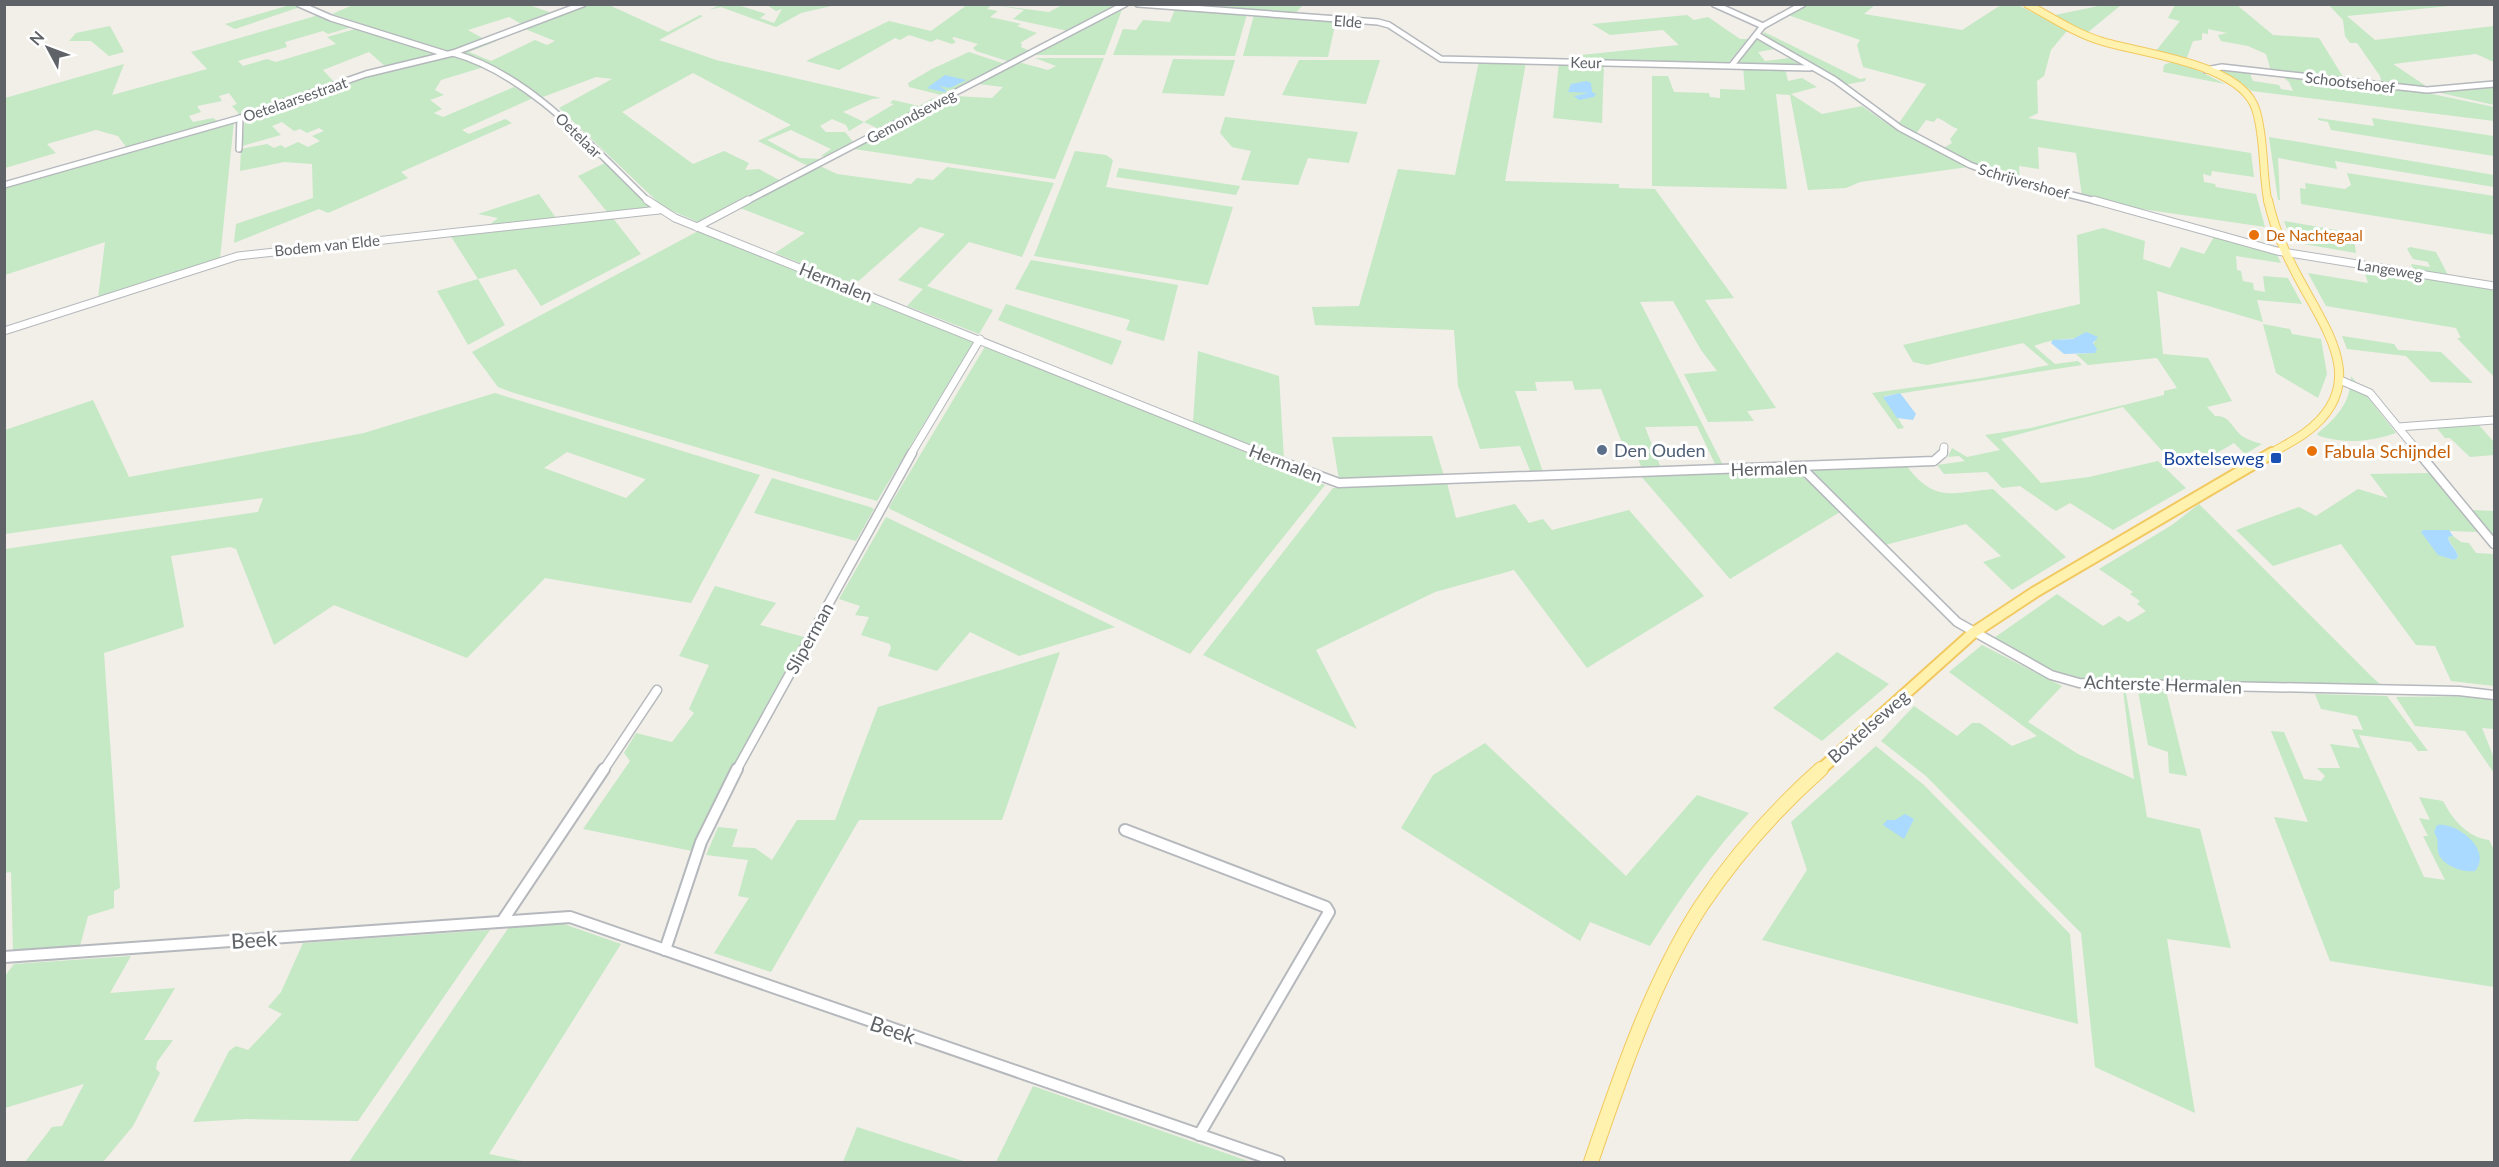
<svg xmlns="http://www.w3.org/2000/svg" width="2499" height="1167" viewBox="0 0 2499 1167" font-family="Lato,sans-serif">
<rect width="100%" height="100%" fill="#f1efe8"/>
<g fill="#c5e8c5" fill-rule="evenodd">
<polygon points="355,4 529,5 555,14 525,26 509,17 468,30 486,40 448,52 332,14"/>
<polygon points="1176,4 1303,5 1294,15"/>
<polygon points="290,5 300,7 235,29 225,24"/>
<polygon points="586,5 609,5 668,32 700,15 703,16 659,40 716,60 881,98 872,99 843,112 864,122 894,104 890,103 893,100 919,106 933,98 938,99 879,129 864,122 849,131 846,125 832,119 820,126 826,132 845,132 854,143 826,157 821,156 831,149 791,130 767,140 800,158 822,159 808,166 758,141 791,125 693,73 622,112 693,164 724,151 749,163 745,170 759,169 781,181 698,222 663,207 559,108 612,79 596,77 543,97 477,57 459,53 495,40 497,41 469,52 491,61 535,40 547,45 555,41 525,29"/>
<polygon points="720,5 738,5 766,14 760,18 774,23 782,9 776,11 767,5 836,5 801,13 776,27 721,7 709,10"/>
<polygon points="967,5 992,5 987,9 998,11 990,17 1021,24 1017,26 1037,33 1020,43 1022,44 1021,47 1030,51 1010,62 976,51 973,48 978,44 954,37 952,38 956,42 952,44 937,39 931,42 909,35 900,40 895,38 839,70 806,61 889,21 931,31"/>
<polygon points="995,5 1049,12 1062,5 1120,5 1068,31 1013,19 1024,10"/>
<path d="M1807 5H1875L1864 14 1962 30 2001 5H2018L2070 32H2066L2051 50 2044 76 2037 81 2038 113 2028 118 2251 153 2254 177 2212 171 2211 176 2203 174 2204 182 2215 184 2216 187 2256 194 2265 227 2128 207 2082 196 2076 153 2038 147 2039 169 2019 166 2020 181 1983 169 1942 149 1952 143 1950 139 1958 129C1949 126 1945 120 1937 118L1934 122 1926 120 1915 135 1897 126 1926 84 1863 67 1857 45 1860 40 1788 15Z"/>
<polygon points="2103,5 2121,5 2087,33 2055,15"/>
<polygon points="2175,5 2237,5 2273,35 2319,38 2345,80 2271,71 2266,54 2248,46 2221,41 2218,35 2227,33 2208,29 2208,34 2202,33 2202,40 2193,41 2186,60 2155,52 2180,21 2168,18"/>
<polygon points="2329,5 2460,5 2347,16 2375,40 2494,26 2494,62 2476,54 2393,64 2429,88 2382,84 2380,76 2357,43 2350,43 2345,36 2343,20"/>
<polygon points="1123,7 1105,55 1033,55"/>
<polygon points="1175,9 1247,14 1235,56 1113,55 1123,29 1136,30 1143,20 1170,22"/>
<polygon points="319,15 352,27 328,34 323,31 285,42 287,47 238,61 243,66 267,59 276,62 336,44 327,37 355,29 439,54 386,67 369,52 323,70 336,84 241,116 232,106 237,104 229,93 219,96 222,101 197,106 201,112 189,116 193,122 213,118 219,122 127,148 118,136 96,130 47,144 56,153 5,168 5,98 124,64 112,95 207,69 191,52"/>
<polygon points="1254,15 1336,21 1328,57 1243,56"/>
<polygon points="1687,15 1694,20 1708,17 1740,39 1748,39 1728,63 1571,60 1571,56 1679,45 1663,30 1610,35 1592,24"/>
<polygon points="110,26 124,52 109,56 91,41 69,41 76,33"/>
<polygon points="1764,32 1860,79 1866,78 1865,81 1844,85 1763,37"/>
<polygon points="1754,38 1775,49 1758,52 1765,61 1789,58 1803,66 1735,63"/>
<polygon points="969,52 1005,64 945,96 909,87 908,83 932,69"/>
<polygon points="447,56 472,60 484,67 441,80 435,90 444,95 430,100 442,109 434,113 443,117 514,87 533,98 462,130 469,134 505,119 512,123 401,172 408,178 328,213 319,209 234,243 236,224 313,198 312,164 284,162 240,171 241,149 267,144 274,148 281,145 285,148 298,142 308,147 320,141 312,136 324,131 319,128 307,133 300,129 294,131 282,122 272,126 281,135 242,146 245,118 378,73"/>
<polygon points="1035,58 1104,58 1055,179 854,149 955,96 992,98 1003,87 978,84 1018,62 1048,70 1056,66"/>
<polygon points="1173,59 1235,60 1224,96 1162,93"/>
<polygon points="1299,60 1380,60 1366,104 1282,95"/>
<polygon points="1479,61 1526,62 1505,181 1619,184 1619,188 1655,189 1734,298 1705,300 1776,408 1747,411 1754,421 1708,422 1684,374 1717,371 1701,350 1673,301 1640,302 1723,465 1716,466 1697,426 1645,427 1661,468 1642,469 1634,448 1624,448 1601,389 1575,390 1572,381 1535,382 1537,391 1515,391 1543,472 1531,473 1520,446 1480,449 1458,386 1454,330 1315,325 1312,307 1359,306 1398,169 1455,175"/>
<polygon points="2171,62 2195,69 2225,84 2163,72 2164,65"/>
<polygon points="1559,63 1604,64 1602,123 1553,118"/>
<polygon points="1743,67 1785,68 1788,81 1802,78 1817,87 1791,94 1822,114 1862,106 1889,125 1968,167 1860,182 1846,188 1808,190 1790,95 1776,94 1787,189 1652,186 1652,76 1668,76 1674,92 1709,93 1710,97 1720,98 1720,89 1745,90"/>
<polygon points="2216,68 2249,71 2253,81 2279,85 2281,89 2293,91 2289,82 2281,75 2418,91 2494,107 2494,121 2252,91"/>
<polygon points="2494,86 2494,105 2432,91"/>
<polygon points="1225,117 1358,132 1349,163 1308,158 1298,185 1241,180 1251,151 1232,147 1220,133"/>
<polygon points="2318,118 2374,126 2372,118 2494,136 2494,156 2331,130 2328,122 2318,120"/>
<polygon points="234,121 220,259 98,298 105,242 5,275 5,186"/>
<polygon points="2269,137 2494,175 2494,187 2335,161 2337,169 2278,158 2280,200 2278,200"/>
<polygon points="1075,151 1106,155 1113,160 1106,187 1233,207 1208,285 1034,256"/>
<polygon points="605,163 652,208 608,213 578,176"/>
<polygon points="820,166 837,174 911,184 917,178 933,180 947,167 1054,183 1022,257 969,242 927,286 993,310 979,334 907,306 923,289 898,280 945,234 920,227 854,285 775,253 805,233 740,208"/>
<polygon points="1119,168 1240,186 1236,195 1116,177"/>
<polygon points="2347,173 2494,196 2494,235 2301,204 2300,188 2306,189 2305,183 2345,189 2351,185"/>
<polygon points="539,194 556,218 488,226 498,218 478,214"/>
<polygon points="612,217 641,254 541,306 516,269 478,279 505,325 468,345 437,291 478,279 450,235"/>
<polygon points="2284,221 2353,233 2356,253 2292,242"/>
<path d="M2103 228 2145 241 2143 259 2170 268 2181 247 2204 254 2214 237 2277 255 2281 263 2236 256 2237 270 2241 271 2243 281 2253 283 2254 290 2265 292 2263 276 2288 278 2302 304 2257 300 2263 322 2157 291 2163 354 2208 358 2232 401 2207 407 2215 416C2230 415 2232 428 2242 436 2248 440 2255 442 2262 444L2245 454 2234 443 2210 457 2198 450 2170 460 2123 407 2001 439 2041 483 2089 477 2158 461 2186 488 2113 530 2070 503 2056 511 2020 486 2002 488 1987 472 1944 474 1937 465 1965 461 1959 456 1948 457 1952 448 1967 457 2000 450 1985 435 2031 428 2164 395V391L2177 388 2157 358 2088 365 2076 354 2095 353 2093 345 2095 341C2075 336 2053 339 2034 346L2055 364 2078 361 2082 365 1884 396 1904 428 1898 429 1872 393 1982 378 2049 365 2023 343 1927 365 1913 362 1903 345 2080 304 2077 235Z"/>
<polygon points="700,230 974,341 877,501 511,392 498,387 472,352"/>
<polygon points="2410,247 2436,252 2449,277 2414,271 2411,264 2430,267 2428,262 2413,259 2407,249"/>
<polygon points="1031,260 1178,285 1164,341 1126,330 1130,320 1015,289"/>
<polygon points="2363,267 2494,288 2494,377 2457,338 2461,338 2456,328 2326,306 2308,273 2368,283"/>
<polygon points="1006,304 1122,341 1112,365 998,320"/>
<polygon points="2263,324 2290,329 2292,334 2321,339 2327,374 2318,398 2276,373"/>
<polygon points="2342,336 2394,344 2398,350 2441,352 2473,383 2431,382 2406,356 2347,349"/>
<polygon points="986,345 1325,485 1190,654 890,509 889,507"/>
<polygon points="1198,351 1279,376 1284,459 1193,422"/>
<path d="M2351 376 2396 433C2369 442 2346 444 2319 436L2317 434C2337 417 2351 403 2351 376Z"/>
<path d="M495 393 760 475 691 603 545 578 467 658 334 605 274 645 236 549 230 547 171 556 184 627 104 653 120 888 114 891V908L88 916 80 946 13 951 11 872 4 873 5 549 258 512 263 498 5 534V430L93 400 129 477 364 433ZM567 452 645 479V480L626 498 544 468Z"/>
<polygon points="2477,423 2494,442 2494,455 2470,457 2450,438 2445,438 2436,427"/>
<polygon points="1432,436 1444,476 1339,480 1332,437"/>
<path d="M1906 465C1934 503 1951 493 1993 489L2066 557 2012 590 1983 562 2001 556 1966 524 1885 545 1809 470Z"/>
<polygon points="1796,470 1840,512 1730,579 1640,475"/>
<path d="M2430 473 2478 532 2422 530 2438 554 2454 560 2458 557C2457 549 2450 545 2448 537L2453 536 2461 542 2469 543 2476 553 2494 554V686L2451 681 2435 646 2416 645 2341 544 2273 566 2236 530 2299 507 2316 516 2358 489 2388 498 2370 474Z"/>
<polygon points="772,478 870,507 874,509 856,541 754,513"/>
<polygon points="1447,483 1456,518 1515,504 1529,523 1543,519 1552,530 1629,510 1704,596 1587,668 1514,570 1435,592 1316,650 1357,729 1203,655 1333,488"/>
<polygon points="2199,504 2371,676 2381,685 2067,678 1991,640 2057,594 2103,626 2119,616 2128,622 2146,611 2137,604 2140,601 2130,594 2133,592 2099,569 2172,525"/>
<polygon points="2471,510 2494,511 2494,539"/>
<polygon points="886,517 1115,627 1019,656 970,632 937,671 888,656 891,648 890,644 861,635 869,617 855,615 860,606 839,599"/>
<polygon points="715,586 776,603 760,625 804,637 732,768 692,851 583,829 630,761 624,753 636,733 672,742 694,713 689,709 709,665 679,656"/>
<polygon points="1982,645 2062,686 2028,722 2078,754 2134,779 2123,690 2126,693 2147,817 2200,829 2231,948 2167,939 2195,1113 2095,1067 2081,933 1926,776 1881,741 1914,706 1957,736 1972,723 1980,723 2012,746 2037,736 1949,672"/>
<polygon points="1060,652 1002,820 859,820 771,972 714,953 749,898 738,896 748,860 706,855 718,827 738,829 732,847 755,848 772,860 797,820 835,820 878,707"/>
<polygon points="1837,652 1889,684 1822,741 1773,708"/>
<polygon points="2138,691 2166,691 2187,776 2169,773 2168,752 2148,745"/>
<path d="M2315 694 2387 696 2428 751H2418L2411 742 2359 735 2424 877 2445 880 2423 836H2428L2419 818 2430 820 2419 797 2443 801C2453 820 2467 837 2489 840L2494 850V987L2330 961 2274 817 2308 822 2271 731 2284 732 2304 779 2321 781 2325 776 2317 768H2340L2330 744 2360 748 2352 729 2363 730 2357 716 2321 709Z"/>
<polygon points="2476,696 2494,701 2494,729 2482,728 2494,758 2494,773 2465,731 2415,726 2396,697"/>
<path d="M1485 743 1626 876 1697 795 1749 813C1711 854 1680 898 1650 946L1590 922 1580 941 1401 828 1433 775Z"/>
<polygon points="1876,746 1924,785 2070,934 2078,1024 1762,940 1807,870 1791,822"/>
<polygon points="558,922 621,944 489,1154 527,1162 349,1162 509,927"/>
<polygon points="490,930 358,1121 246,1119 193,1122 229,1051 236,1046 248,1050 282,1014 268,1007 281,992 303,943"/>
<polygon points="131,956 110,993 175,988 144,1040 173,1040 157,1062 156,1069 160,1073 133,1126 103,1162 25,1162 52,1127 62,1126 84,1084 5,1108 5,976 14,964"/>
<polygon points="1033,1086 1251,1162 996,1162"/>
<polygon points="857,1127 966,1162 843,1162"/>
</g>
<g fill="#aadaff">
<polygon points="945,75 966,80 950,88 939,86 947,91 944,92 927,88"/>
<polygon points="1587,81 1591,83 1592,92 1596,94 1594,97 1579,100 1574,96 1589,93 1568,92 1571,84"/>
<polygon points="2086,332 2098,337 2093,343 2097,349 2095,353 2064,354 2051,343 2053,340 2073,339"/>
<polygon points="1900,393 1916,414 1913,420 1897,418 1883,397"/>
<path d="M2423 530H2449L2453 536 2448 537C2449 545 2457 549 2458 557L2454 560 2438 555 2421 532Z"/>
<polygon points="1905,814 1914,819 1904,839 1883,825 1887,820 1895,820"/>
<path d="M2437 825C2458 822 2493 851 2475 871 2463 873 2440 865 2438 851 2437 843 2439 840 2434 832Z"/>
</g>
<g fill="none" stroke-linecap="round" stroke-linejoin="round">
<g stroke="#b5b8bc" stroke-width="8">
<g id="minor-far3">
<polyline points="299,4 331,18 446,54"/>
<polyline points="1138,4 1378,22 1389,25 1441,59 1810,68"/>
<polyline points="1714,4 1763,26"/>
<polyline points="1757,35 1835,80 1900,128 1970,165 2011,180 2100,202"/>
<path d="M453 53C529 74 593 148 649 202"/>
<polyline points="1732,65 1763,26 1803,4"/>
<polyline points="2206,70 2222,67 2427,90 2494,84"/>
<polyline points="239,149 240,118"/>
<polyline points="4,185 240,118 366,74 453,53 583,4"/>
<polyline points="745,202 1125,4"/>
</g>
</g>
<g stroke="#b5b8bc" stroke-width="9">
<g id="minor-far2">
<polyline points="647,200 675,218 1262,454"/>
<polyline points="2094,200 2277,251 2494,286"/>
<polyline points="697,227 748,200"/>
<polyline points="4,331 238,256 659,210"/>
<polyline points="2340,380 2370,393 2420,454"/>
<polyline points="2398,427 2494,420"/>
<polyline points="911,454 980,339"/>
<polyline points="1943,454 1944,447"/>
</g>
</g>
<g stroke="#b5b8bc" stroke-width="11">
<g id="minor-far1">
<polyline points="1258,453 1339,483 1934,461 1943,453"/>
<polyline points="2419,453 2494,544"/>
<polyline points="1801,467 1957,622 2051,675 2079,683 2459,691 2494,695"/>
<polyline points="603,771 657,690"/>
<polyline points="736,771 912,453"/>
</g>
</g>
<g stroke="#b5b8bc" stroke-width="14">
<g id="minor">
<polyline points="1125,830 1326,907 1329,912 1199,1135"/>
<polyline points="503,920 604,769"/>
<polyline points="665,950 701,842 737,769"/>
<polyline points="4,957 570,917 1279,1162"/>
</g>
</g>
<g stroke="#f2c960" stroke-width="9">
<path id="major-far3" d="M2027 4C2051 17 2075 33 2101 41 2142 54 2242 63 2256 110 2265 139 2262 172 2268 202"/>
</g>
<g stroke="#f2c960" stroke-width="10">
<path id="major-far2" d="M2268 200C2274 227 2285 253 2298 277 2326 330 2371 385 2305 433 2294 441 2281 447 2270 454"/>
</g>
<g stroke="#f2c960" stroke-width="14">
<polyline id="major-far1" points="1819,771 1973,633 2035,592 2272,453"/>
</g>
<g stroke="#f2c960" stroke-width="16">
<path id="major" d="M1591 1162C1620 1077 1652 982 1701 906 1735 855 1775 810 1821 769"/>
</g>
<use href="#minor-far3" stroke="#fff" stroke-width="5"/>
<use href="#minor-far2" stroke="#fff" stroke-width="7"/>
<use href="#minor-far1" stroke="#fff" stroke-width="8"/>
<use href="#minor" stroke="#fff" stroke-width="10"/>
<use href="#major-far3" stroke="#fff2af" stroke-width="7"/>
<use href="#major-far2" stroke="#fff2af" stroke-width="8"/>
<use href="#major-far1" stroke="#fff2af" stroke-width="10"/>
<use href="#major" stroke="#fff2af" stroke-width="14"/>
</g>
<g fill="#e8710a" stroke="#fff" stroke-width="2">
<circle cx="2254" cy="235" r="6"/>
<circle cx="2312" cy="451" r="6"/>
</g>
<circle fill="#5c6f8a" stroke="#fff" stroke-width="2" cx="1602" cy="450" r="6"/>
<rect fill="#1a4fb4" stroke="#fff" stroke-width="2" x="2270" y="452" width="12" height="12" rx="3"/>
<g text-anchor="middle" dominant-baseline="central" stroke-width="6" stroke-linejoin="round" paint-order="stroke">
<g font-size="15" fill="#5f6368" stroke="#fff">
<text transform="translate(1348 21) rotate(4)">Elde</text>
<text transform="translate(1586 62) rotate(1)">Keur</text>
<text transform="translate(2350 82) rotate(7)">Schootsehoef</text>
<text transform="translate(295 99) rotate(-19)">Oetelaarsestraat</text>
<text transform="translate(911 116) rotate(-28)">Gemondseweg</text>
<text transform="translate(579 135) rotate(44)">Oetelaar</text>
<text transform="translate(2024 181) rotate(16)">Schrijvershoef</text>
<text transform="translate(327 245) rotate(-6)">Bodem van Elde</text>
<text transform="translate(2390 269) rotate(9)">Langeweg</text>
</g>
<g font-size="15" fill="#c56008" stroke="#fff" text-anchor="start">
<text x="2266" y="235">De Nachtegaal</text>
</g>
<g font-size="18" fill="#5f6368" stroke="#fff">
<text transform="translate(836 282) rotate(22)">Hermalen</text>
<text transform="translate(1286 463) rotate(21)">Hermalen</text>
<text transform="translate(1769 468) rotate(-2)">Hermalen</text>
<text transform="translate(809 638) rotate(-61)">Sliperman</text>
<text transform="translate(2163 684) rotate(2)">Achterste Hermalen</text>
<text transform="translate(1868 726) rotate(-41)">Boxtelseweg</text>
</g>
<g font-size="18" fill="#4e5e75" stroke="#fff" text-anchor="start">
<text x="1614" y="450">Den Ouden</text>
</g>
<g font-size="18" fill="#c56008" stroke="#fff" text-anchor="start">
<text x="2324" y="451">Fabula Schijndel</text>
</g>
<g font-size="18" fill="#164399" stroke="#fff" text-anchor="end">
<text x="2264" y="458">Boxtelseweg</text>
</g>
<g font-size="21" fill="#5f6368" stroke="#fff">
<text transform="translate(254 939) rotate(-4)">Beek</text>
<text transform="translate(893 1029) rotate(19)">Beek</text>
</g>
</g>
<rect width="2499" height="1167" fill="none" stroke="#5f6368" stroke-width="12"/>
<g transform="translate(48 48) rotate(311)" stroke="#ffffff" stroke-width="4.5" paint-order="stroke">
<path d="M0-4.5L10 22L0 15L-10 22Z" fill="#5f6368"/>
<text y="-9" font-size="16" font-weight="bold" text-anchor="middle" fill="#5f6368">N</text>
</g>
</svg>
